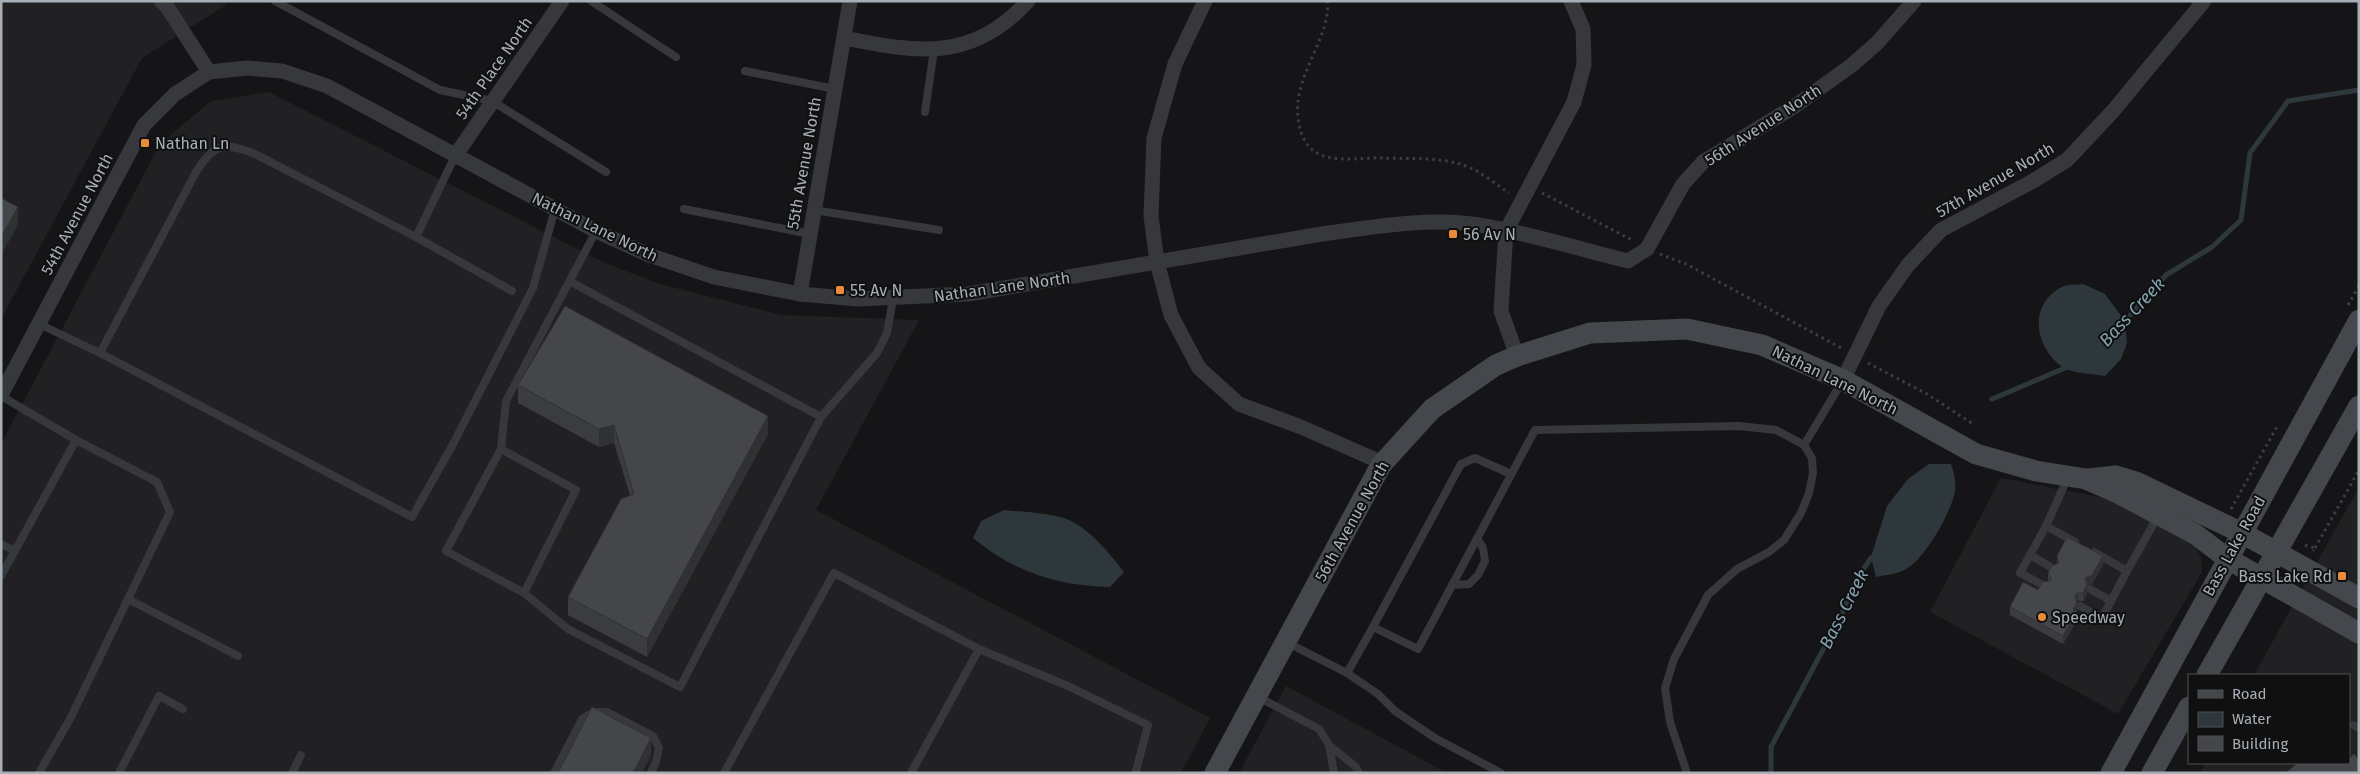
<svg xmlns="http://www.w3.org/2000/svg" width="2360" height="774" viewBox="0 0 2360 774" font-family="'Fira Sans',sans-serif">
<rect width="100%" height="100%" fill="#151517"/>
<g fill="#212123">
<polygon points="1,1 227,1 223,7 142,58 1,319"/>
<polygon points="269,92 605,263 660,284 782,315 919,320 816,510 1210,718 1181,773 1,773 1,444 160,144 211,101"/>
<polygon points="2001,478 2085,494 2120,502 2195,546 2201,557 2202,572 2118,714 1930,612"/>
<polygon points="2359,487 2359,773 2200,773 2205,763 2349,763 2349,675 2254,675"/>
<polygon points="1286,686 1447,773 1239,773"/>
</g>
<g fill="#2e383c">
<path d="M2083 284 2105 294 2125 321 2127 343 2121 359 2105 376C2095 374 2072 373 2064 368 2034 348 2027 303 2064 286 2069 284 2077 285 2083 284Z"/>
<path d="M1929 464H1951C1954 473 1956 481 1955 491 1952 511 1925 559 1906 569 1898 574 1885 575 1876 577L1871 557 1887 506 1908 479Z"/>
<path d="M1004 510C1022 512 1057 513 1073 522 1092 532 1111 555 1124 572L1110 587C1057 586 1014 572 973 538L981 521Z"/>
</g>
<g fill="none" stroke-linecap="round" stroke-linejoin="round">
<g stroke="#2e383c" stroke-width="5">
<polyline points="2125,321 2166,275 2212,247 2241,220 2250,153 2288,101 2359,90"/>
<polyline points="1992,399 2065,368"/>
<polyline points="1771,773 1771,747 1841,616 1856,580 1871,558"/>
</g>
<g stroke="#3c3f42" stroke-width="3" stroke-dasharray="2.5 4" stroke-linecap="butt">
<path d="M1327 1C1332 37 1293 74 1298 118 1304 169 1344 158 1381 158 1406 159 1436 157 1460 164 1478 169 1494 183 1509 193"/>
<polyline points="1542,193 1632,240"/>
<polyline points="1660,254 1686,264 1843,349"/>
<polyline points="2348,305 2359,286"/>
<polyline points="1868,363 1927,394 1973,424"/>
<polyline points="2231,509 2278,425"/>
<polyline points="2305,545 2315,548 2313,551"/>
<polyline points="2315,548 2359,470"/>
</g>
<g stroke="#36383b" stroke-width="8">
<polyline points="275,1 440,90 492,101 606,172"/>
<polyline points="591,1 676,57"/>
<polyline points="745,71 835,89"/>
<polyline points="925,112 934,50"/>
<polyline points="684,209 810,234"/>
<polyline points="814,210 939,230"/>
<polyline points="596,231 506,401 501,449 446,551 524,593 568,629 680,687 821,417 877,353 887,333 893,299"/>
<polyline points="416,237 512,291"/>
<polyline points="571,282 821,417"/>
<path d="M39 324 100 353 196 172C214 144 223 141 255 154L416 237 455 156"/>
<polyline points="100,353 412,517 452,446 533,288 555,209"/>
<polyline points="1,396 76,440 157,482 170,512 70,719 39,773"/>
<polyline points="1804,445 1842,382"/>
<polyline points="501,449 576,490 524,593"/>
<polyline points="2068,477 2046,526 2075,542"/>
<polyline points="1,544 15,551"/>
<polyline points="2094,552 2127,571 2158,516"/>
<polyline points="2030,555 2054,569"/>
<polyline points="1,576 76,440"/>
<polyline points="1452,585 1469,584 1478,575 1485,561 1483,548 1477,538"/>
<polyline points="2045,586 2020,573 2046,526"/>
<polyline points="2090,589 2111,601"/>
<polyline points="128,599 238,656"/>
<polyline points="2080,606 2102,618 2127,571"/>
<polyline points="1373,627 1461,464 1475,458 1511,474"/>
<polyline points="1288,643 1347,673 1378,694 1395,711 1435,738 1501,773"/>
<polyline points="1347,673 1373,627 1418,649 1535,430 1739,426 1776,430 1804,445 1812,458 1813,473 1809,493 1801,513 1784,540 1769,552 1737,569 1708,595 1674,659 1665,688 1670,722 1687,773"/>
<polyline points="1258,697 1319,729 1329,745 1355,766 1359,773"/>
<polyline points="2353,725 2359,728"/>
<polyline points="1329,745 1334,773"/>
<polyline points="119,773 159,696 183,709"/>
<polyline points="292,773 301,755"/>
<polyline points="554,773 582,719 594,712 607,712 653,736 659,748 656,762 651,773"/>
<polyline points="724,773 834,573 979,649 1068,686 1148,725 1136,771"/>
<polyline points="911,773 979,649"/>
</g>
<g stroke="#36383b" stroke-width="15">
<polyline points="161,1 168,8 209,72"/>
<polyline points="1205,1 1175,64 1154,138 1151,216 1157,262 1171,315 1199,368 1239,404 1301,427 1383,463"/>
<path d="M845 38C918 53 972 62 1028 1"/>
<polyline points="455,156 562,1"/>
<polyline points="800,294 850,1"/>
<polyline points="1517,356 1501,311 1506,231 1574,102 1584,65 1583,29 1571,1"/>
<polyline points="1843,380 1879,306 1908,265 1941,230 2033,181 2067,160 2113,111 2204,1"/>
<path d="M1 395 144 125 175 94 209 72 247 68 282 71 327 86 596 231 649 255 714 277 800 294 858 299 968 294 1322 234C1372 227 1429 217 1479 225 1529 233 1579 249 1628 261L1647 249 1683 184 1703 162 1795 106 1852 65 1877 43 1914 1"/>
</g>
<g stroke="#44474b" stroke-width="21">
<polyline points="2088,479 2116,476 2136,482 2242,533 2359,598"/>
<polyline points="2207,675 2359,406"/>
<polyline points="1215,773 1381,465 1432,409 1496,365 1517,356 1590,333 1687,329 1762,345 1843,380 1976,454 2036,471 2086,479 2116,492 2195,534 2228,559 2359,633"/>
<polyline points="2111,773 2359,320"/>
<polyline points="2152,773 2189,707"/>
</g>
</g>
<g fill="#3a3c3f">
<polygon points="518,385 768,434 647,657 568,615 568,597 630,495 614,443 599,447 518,403"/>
<polygon points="2057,556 2103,565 2092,584 2087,586 2087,594 2083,601 2077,601 2077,620 2063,644 2010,615 2010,607 2038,590 2048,581 2048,573 2057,564"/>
</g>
<g fill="#303133">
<polygon points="18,207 18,225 1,255 1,237"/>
<polygon points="768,416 768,434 647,657 647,639"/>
<polygon points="614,425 614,443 599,447 599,429"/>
<polygon points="2103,556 2103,565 2092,584 2087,586 2087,594 2083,601 2083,593 2085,578"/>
<polygon points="2078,593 2078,601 2075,604 2075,595"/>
<polygon points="2077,603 2077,620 2063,644 2063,636 2073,610"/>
<polygon points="651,738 651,756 642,773 633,773"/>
</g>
<g fill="#444649" stroke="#303133">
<polygon points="1,198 18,207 1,237"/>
<polygon points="565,306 768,416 647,639 568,597 621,499 634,494 614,425 599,429 518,385"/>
<polygon points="2067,537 2103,556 2092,575 2085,578 2087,585 2083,593 2078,593 2075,595 2077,603 2073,610 2077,611 2063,636 2010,607 2023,582 2038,590 2042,582 2050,581 2051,577 2048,573 2052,566 2059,563 2057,556"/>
<polygon points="592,707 651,738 633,773 558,773"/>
<polygon points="2354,754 2359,760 2359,773 2285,773 2298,763 2349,763 2349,759"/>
</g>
<g fill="#e88b3b" stroke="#101011" stroke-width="2">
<rect x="140" y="138" width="10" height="10" rx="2.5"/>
<rect x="1448" y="229" width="10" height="10" rx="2.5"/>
<rect x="835" y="285" width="10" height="10" rx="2.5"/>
<rect x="2337" y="571" width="10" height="10" rx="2.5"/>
<circle cx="2042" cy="617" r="5"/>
</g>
<g text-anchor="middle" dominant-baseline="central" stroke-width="4" stroke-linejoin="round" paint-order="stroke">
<g font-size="16" fill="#a7afb6" stroke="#101011">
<text transform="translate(494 68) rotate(-55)">54th Place North</text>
<text transform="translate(1763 125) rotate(-33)">56th Avenue North</text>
<text transform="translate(804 163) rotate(-80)">55th Avenue North</text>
<text transform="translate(1995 180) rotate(-30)">57th Avenue North</text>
<text transform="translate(77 214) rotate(-62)">54th Avenue North</text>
<text transform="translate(595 227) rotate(26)">Nathan Lane North</text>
<text transform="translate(1002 287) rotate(-8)">Nathan Lane North</text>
<text transform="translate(1835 380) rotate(26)">Nathan Lane North</text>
<text transform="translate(1352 521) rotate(-61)">56th Avenue North</text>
<text transform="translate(2234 546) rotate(-61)">Bass Lake Road</text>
</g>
<g font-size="16" fill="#a7afb6" stroke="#101011" text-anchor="start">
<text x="155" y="143">Nathan Ln</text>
<text x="1463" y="234">56 Av N</text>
<text x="850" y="290">55 Av N</text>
<text x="2332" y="576" text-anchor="end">Bass Lake Rd</text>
<text x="2052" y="617">Speedway</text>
</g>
<g font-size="18" font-style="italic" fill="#80a3af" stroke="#101011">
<text transform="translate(2132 312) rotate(-47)">Bass Creek</text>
<text transform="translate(1844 609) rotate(-63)">Bass Creek</text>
</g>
</g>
<rect width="2360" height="774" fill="none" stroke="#a7afb6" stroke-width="5"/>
<rect x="2188" y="674" width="162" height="90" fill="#101011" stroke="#4c5053"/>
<rect x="2198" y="690" width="25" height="8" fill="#44474b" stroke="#4c5053"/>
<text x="2232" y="699" font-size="15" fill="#a7afb6">Road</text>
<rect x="2198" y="712" width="25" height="15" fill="#2e383c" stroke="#4c5053"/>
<text x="2232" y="724" font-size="15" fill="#a7afb6">Water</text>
<rect x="2198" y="736" width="25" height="15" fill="#444649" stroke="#4c5053"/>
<text x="2232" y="749" font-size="15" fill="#a7afb6">Building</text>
</svg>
